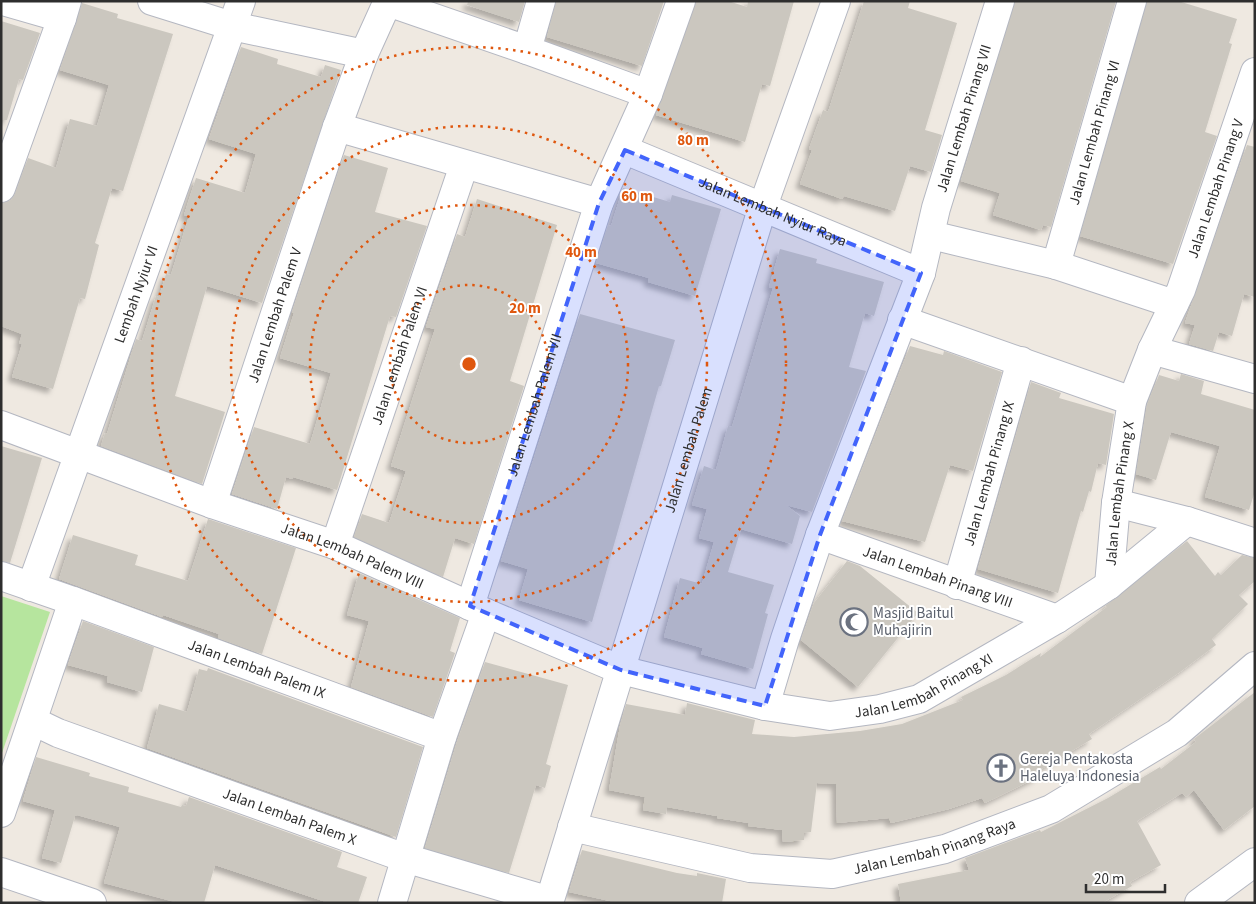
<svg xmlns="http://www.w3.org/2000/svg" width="1256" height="904" viewBox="0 0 1256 904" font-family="'Source Sans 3',sans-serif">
<defs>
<filter id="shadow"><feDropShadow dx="-4.5" dy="4.5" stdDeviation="2.5" flood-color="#0004"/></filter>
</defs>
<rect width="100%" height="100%" fill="#efe9e1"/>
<polygon fill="#b6e59e" points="1,596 50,612 2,753 1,752"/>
<g fill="#cbc7bf" filter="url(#shadow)">
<polygon points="468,1 525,1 519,22 467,5"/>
<polygon points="556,1 664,1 642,66 547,37"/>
<polygon points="696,1 728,1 747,7 748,1 794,1 770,86 762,84 745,142 656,115"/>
<polygon points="864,1 910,1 908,8 957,23 925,130 942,135 931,172 910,166 895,211 844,196 842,199 800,184 812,150 809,149 823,110 828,112"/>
<polygon points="1015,1 1116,1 1051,227 1043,225 1041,230 993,215 1000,193 961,181"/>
<polygon points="1147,1 1178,1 1237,19 1229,43 1232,44 1205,132 1217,136 1173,264 1080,236"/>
<polygon points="82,3 118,14 117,18 173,34 123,191 112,188 95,243 99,245 85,299 80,298 53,389 12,377 22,344 19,344 22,334 1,326 1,203 11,200 15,194 28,158 56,168 70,119 97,126 109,85 60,70"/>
<polygon points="1,21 40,33 23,80 19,79 7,120 1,120"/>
<polygon points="241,47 278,59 277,64 321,77 325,65 341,70 262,303 207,286 175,396 225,412 202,484 101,446 105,433 107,434 136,339 142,341 156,296 159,297 166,274 171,275 189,216 184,215 196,178 245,193 256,154 209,139"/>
<polygon points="1247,145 1255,147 1255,297 1244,294 1232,336 1219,332 1213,351 1189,344 1195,325 1185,323"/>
<polygon points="344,155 388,168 375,212 427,226 396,317 390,316 337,490 293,477 292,479 286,477 277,509 232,494 254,427 310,444 331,373 280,358 294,313 292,312"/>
<polygon points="623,188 670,202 672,195 721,209 695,296 648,282 649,278 596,263 608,225 611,226"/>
<polygon points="477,199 557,225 510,381 524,386 474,544 455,538 443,577 354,537 362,514 389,523 406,471 391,466 435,329 426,327 457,234 465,237"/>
<polygon points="780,249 817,259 816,263 884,282 874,316 865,313 849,367 866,371 812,512 786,505 800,516 792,544 741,529 728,572 774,585 765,613 768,614 753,669 701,654 703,648 664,637 680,578 702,584 714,542 699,538 707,509 692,505 704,466 716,470 728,426 732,427 773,288 769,287"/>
<polygon points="580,314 675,340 661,386 659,386 592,622 519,600 528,569 501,561"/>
<polygon points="910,346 943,355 944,351 1002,372 973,471 950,465 925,542 842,521"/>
<polygon points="1181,374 1204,381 1201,394 1255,410 1255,491 1249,510 1205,497 1220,446 1171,432 1156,480 1136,474 1147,405 1159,375 1179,381"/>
<polygon points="1031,382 1061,393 1059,398 1114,414 1106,465 1098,463 1091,492 1089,491 1083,512 1081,511 1058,593 978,569"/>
<polygon points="1,446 42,458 10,563 1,561"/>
<polygon points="208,519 296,548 262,654 218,638 219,634 163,615 162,617 59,579 73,535 138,555 135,565 188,581"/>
<polygon points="1187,541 1215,576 1218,572 1221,575 1242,555 1255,558 1255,581 1239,595 1248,604 1212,639 1216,645 1180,672 1089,734 1092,739 1036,772 1038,777 985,803 982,798 949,809 891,823 889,818 837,823 836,784 817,783 811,832 804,833 804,840 783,842 782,830 748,826 749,823 717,818 717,816 667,807 666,814 643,810 645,797 609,790 620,726 626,704 685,715 687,703 755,720 752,734 794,737 860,731 902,724 963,700 961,697 1006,675 1041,653 1040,657 1107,607 1105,606"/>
<polygon points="847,561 860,566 918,613 858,687 801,640 814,603"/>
<polygon points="359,573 460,618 450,651 455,653 433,717 351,687 369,621 347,615"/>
<polygon points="83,621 154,647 142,692 107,682 108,676 68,665"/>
<polygon points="485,662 568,685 546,764 551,766 545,788 536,785 509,873 425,848 457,742"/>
<polygon points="208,668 423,747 396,837 147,748 159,704 187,712 199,669 207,671"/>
<polygon points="1255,692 1255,806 1224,830 1194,790 1186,797 1182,793 1137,821 1161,865 1130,882 1132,886 1102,903 901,903 898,884 969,870 965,858 1040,830 1041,832 1108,798 1160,767 1161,769 1196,742 1194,739"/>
<polygon points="36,757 90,773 89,776 129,787 128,792 181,807 182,805 186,806 189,797 342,852 337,867 367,877 358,903 329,903 215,865 204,903 179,903 104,883 120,827 77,815 75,816 61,863 42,858 55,810 23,801"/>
<polygon points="582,850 677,873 697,876 697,873 726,879 722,903 619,903 569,892"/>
</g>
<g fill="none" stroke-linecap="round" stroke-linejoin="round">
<g stroke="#b4b7c1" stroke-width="30">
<g id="street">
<polyline points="3,1 62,18 67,1"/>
<polyline points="152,1 232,26 364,54"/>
<polyline points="388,2 527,50 648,94"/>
<polyline points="527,50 541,1"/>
<polyline points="337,127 599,203"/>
<path id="s1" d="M625 150 921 273"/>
<polyline points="1,188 62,18"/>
<polyline points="931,235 1056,265 1174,304"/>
<path id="s2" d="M1056 265 1132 1"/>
<polyline points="902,320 1132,401"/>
<polyline points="1152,350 1255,379"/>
<path id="s3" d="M1 425 212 504 335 545 486 613 621 670 765 706 830 716 880 709 919 699 1057 619 1109 585 1187 521"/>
<polyline points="1116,503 1187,521 1255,543"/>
<path id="s4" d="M212 504 337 127 364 54 388 1"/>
<path id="s5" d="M820 535 1057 619"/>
<path id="s6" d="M335 545 464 165"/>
<polyline points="1,576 73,601 1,813"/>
<path id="s7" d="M957 585 1021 361"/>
<path id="s8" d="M1109 585 1116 503 1132 401 1152 350 1181 290 1255 72"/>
<path id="s9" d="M31 587 241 1"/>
<path id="s10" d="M73 601 442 737"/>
<path id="s11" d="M470 606 599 203 648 94 681 1"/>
<path id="s12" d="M765 706 785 639 820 535 921 273 936 208 1000 1"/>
<path id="s13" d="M33 721 58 733 405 858 550 901"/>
<path id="s14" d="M572 827 750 868 832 874 945 849 1051 809 1177 733 1255 666"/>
<polyline points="1,872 92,903"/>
<polyline points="392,903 442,737 486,613"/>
<path id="s15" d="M549 903 763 206 836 1"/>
<polyline points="1199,903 1255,862"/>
</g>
</g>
<use href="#street" stroke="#fff" stroke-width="28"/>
</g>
<path fill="#4264fb" fill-opacity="0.2" stroke="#4264fb" stroke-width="4" stroke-dasharray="10 6" stroke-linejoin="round" d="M625 150 921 273 820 535 765 706 621 670 470 606 599 203Z"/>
<g fill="none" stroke="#df570e" stroke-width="2.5" stroke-dasharray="2.5 5">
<circle cx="469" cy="364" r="79"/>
<circle cx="469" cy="364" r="159"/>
<circle cx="469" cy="364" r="238"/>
<circle cx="469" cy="364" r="317"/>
</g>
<defs>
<g id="mosque-ring" transform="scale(1.4375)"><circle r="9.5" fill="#fff" stroke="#6b7280" stroke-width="1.5"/><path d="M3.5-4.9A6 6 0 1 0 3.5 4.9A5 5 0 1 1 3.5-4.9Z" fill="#6b7280"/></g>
<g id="church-ring" transform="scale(1.4375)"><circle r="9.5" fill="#fff" stroke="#6b7280" stroke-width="1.5"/><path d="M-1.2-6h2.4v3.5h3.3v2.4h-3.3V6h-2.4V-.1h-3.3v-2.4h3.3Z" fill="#6b7280"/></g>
</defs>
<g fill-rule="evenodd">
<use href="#mosque-ring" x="854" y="622"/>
<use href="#church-ring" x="1001" y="768"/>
</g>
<g text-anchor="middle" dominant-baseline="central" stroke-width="4" stroke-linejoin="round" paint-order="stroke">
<g font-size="15" fill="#2e2e2e" stroke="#fff">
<text stroke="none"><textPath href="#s12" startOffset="621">Jalan Lembah Pinang VII</textPath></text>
<text stroke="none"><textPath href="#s2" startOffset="138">Jalan Lembah Pinang VI</textPath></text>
<text stroke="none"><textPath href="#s8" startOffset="414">Jalan Lembah Pinang V</textPath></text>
<text stroke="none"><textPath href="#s1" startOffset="160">Jalan Lembah Nyiur Raya</textPath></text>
<text stroke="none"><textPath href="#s9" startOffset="311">Lembah Nyiur VI</textPath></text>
<text stroke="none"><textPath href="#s4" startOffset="199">Jalan Lembah Palem V</textPath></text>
<text stroke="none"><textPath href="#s6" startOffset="200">Jalan Lembah Palem VI</textPath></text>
<text stroke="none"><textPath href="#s11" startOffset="211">Jalan Lembah Palem VII</textPath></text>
<text stroke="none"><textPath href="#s15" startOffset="474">Jalan Lembah Palem</textPath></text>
<text stroke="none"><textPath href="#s7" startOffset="116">Jalan Lembah Pinang IX</textPath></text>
<text stroke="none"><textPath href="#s8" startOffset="92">Jalan Lembah Pinang X</textPath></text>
<text stroke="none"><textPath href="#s3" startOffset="375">Jalan Lembah Palem VIII</textPath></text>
<text stroke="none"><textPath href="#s5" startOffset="125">Jalan Lembah Pinang VIII</textPath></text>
<text stroke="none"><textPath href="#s10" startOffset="196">Jalan Lembah Palem IX</textPath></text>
<text stroke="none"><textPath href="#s3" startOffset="981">Jalan Lembah Pinang XI</textPath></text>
<text stroke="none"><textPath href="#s13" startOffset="274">Jalan Lembah Palem X</textPath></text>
<text stroke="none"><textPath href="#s14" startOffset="371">Jalan Lembah Pinang Raya</textPath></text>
</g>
<g font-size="15" fill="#5b616d" stroke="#fff" text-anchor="start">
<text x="873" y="613">Masjid Baitul<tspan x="873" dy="17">Muhajirin</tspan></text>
<text x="1020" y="759">Gereja Pentakosta<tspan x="1020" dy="17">Haleluya Indonesia</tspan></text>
</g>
</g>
<circle cx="469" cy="364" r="8" fill="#df570e" stroke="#fff" stroke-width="2.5"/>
<g font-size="15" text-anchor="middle" font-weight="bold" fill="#df570e" stroke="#fff" stroke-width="4" stroke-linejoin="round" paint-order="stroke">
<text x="693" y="145">80 m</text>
<text x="637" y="201">60 m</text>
<text x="581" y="257">40 m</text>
<text x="525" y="313">20 m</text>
</g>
<rect width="1256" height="904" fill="none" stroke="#2e2e2e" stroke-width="5"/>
<path d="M1086 884v8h79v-8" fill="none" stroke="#2e2e2e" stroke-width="2.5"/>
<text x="1094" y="884" font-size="15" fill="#2e2e2e" stroke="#ffffff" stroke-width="4" paint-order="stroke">20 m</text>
</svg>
